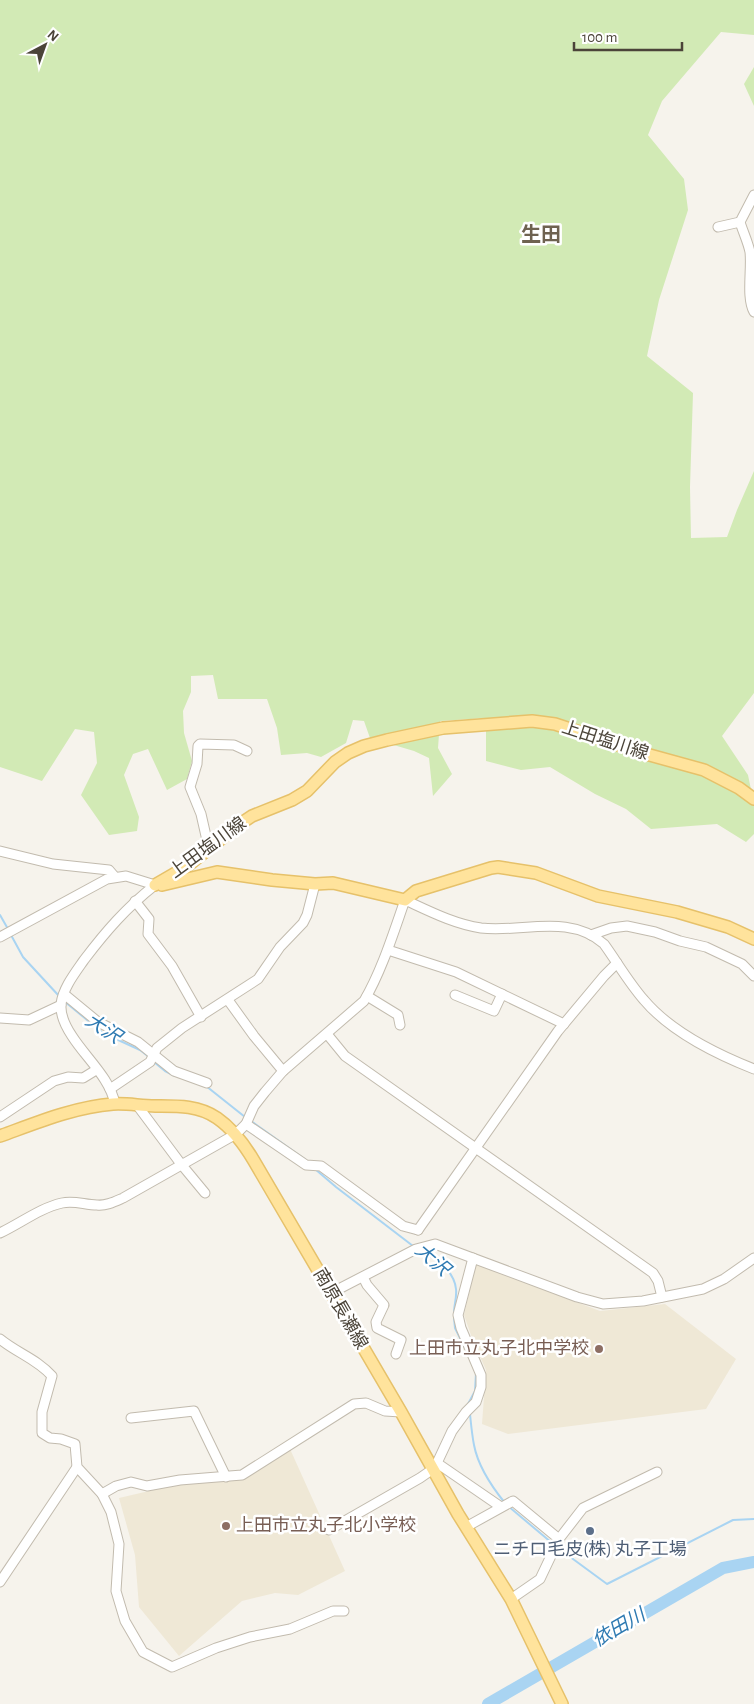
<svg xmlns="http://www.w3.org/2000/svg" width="754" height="1704" viewBox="0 0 754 1704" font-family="'Alegreya Sans','Noto Sans JP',sans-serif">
<rect width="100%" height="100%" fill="#f6f3ec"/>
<g fill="#efe8d6">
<polygon points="476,1264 600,1311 665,1304 736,1359 706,1409 508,1434 482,1424 486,1370 472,1338 464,1315"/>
<polygon points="290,1449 345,1571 298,1595 275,1593 242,1601 179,1656 139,1607 135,1555 119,1498 179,1484 244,1478"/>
</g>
<g fill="#d2eab5">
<polygon points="0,0 754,0 754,35 721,32 662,101 648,135 684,179 688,210 659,300 647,356 693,393 690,487 691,538 727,537 737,510 754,471 754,693 722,736 748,775 754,804 754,834 746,842 717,824 651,829 626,809 595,794 550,767 521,770 486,761 486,718 440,721 438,748 452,774 433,796 429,758 414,751 370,738 364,721 353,720 346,743 321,757 307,753 281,755 277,728 267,699 218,699 213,675 191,676 191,692 183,711 184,733 192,761 187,779 167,790 148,749 133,754 124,775 139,817 137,831 109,835 81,795 97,763 94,732 75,729 42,781 0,767"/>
<polygon points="754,67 754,106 744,84"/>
</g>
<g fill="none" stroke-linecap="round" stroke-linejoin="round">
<g stroke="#a9d4f2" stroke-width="2">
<polyline points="0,915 8,929"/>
<polyline points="11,935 23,957 59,996"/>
<polyline points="64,1001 103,1033 140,1050 149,1057"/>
<polyline points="154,1062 165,1071 175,1076"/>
<polyline points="206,1086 245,1117"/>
<polyline points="251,1121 306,1160"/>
<polyline points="315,1169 336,1187 413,1246"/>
<path d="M422 1251C437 1260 454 1270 456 1289 457 1297 454 1305 454 1313"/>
<polyline points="454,1318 455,1328 465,1348"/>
<polyline points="468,1404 475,1391 476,1373"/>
<path d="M470 1414C471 1424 472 1435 474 1445 478 1466 492 1487 505 1503"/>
<polyline points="508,1506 552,1543"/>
<polyline points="558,1548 607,1584 733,1520 754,1519"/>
</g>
<polyline stroke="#a9d4f2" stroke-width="12" points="488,1704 723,1568 754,1562"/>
<g stroke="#c2bbae" stroke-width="11">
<g id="minor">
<path d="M740 222C743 232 748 242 750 252 752 270 746 297 754 312"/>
<polyline points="718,227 740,222 754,195"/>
<polyline points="212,847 206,836 201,814 190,787 197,764 198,746 200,744 234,745 247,751"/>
<polyline points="0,851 53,864 109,870 115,877"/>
<polyline points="135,901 149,919 148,934 172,966 201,1017"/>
<polyline points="591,935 611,928 627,926 655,932 680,941 706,947 742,964 754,976"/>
<polyline points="0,937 107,879 126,876 155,885"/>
<polyline points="388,950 456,972 564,1024"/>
<polyline points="64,994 98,1022 138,1042 174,1071 207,1083"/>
<polyline points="455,995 494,1011 502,994"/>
<polyline points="367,996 398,1015 400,1025"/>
<polyline points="228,1000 254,1036 283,1071"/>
<polyline points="0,1018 29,1020 61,1005"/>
<polyline points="327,1034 345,1056 653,1273 658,1281 662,1297"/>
<polyline points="110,1089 150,1062 157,1048 182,1028 258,979 280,947 303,923 307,915 315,884"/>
<path d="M115 1104C110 1078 86 1058 72 1036 66 1027 60 1015 61 1004 63 988 75 973 84 960 106 931 126 908 155 885"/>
<polyline points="137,1105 181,1164 205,1193"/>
<polyline points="0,1117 54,1081 68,1077 83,1078 96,1070"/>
<polyline points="246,1124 306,1165 321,1166 403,1226 418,1230"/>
<polyline points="418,1230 558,1031 604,976 617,963"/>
<path d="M0 1233C21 1223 40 1208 62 1203 74 1200 85 1205 97 1205 106 1206 114 1202 123 1198L236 1134 246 1124 254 1106 265 1092 283 1071 364 1001C382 970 393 934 405 900 429 911 454 924 481 928 522 933 569 913 604 944 617 962 629 983 644 1000 671 1032 716 1054 754 1069"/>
<polyline points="363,1277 367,1285 384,1305 376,1322 377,1328 401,1340 396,1354"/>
<polyline points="331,1293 416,1249 435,1244 577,1297 603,1304 643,1301 703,1289 724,1279 754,1258"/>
<path d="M0 1339C17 1353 37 1359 52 1376L42 1412V1433L50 1438 61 1439 75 1444 77 1467 102 1494 111 1512 119 1544 116 1591 125 1621 143 1652 172 1667 216 1648 250 1637 290 1629 333 1611H344"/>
<polyline points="131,1418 194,1411 226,1477"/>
<polyline points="437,1463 501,1507"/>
<polyline points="102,1494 116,1486 131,1482 147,1486 180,1480 242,1475 354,1404 366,1403 385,1411 401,1412"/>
<polyline points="466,1527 513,1501 559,1539"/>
<polyline points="329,1530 420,1478 433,1469 437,1463 452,1431 466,1412 476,1402 481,1387 481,1375 461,1328 458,1315 473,1258"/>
<polyline points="0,1582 77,1467"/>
<polyline points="511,1599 540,1579 559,1539 583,1508 657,1472"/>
</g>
</g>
<g stroke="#e6c16a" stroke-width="14">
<g id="major">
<polyline points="155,885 186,867 237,826 252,816 292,800 307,791 335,762 348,753 364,746 387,740 443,728 532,721 555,724 646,754 704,770 739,788 754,799"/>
<polyline points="162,885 217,872 272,880 315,884 333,883 405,900 416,891 491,868 498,867 536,873 598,896 677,912 728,927 754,939"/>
<path d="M0 1136C36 1123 74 1107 113 1104 127 1103 141 1106 155 1106 176 1106 198 1105 217 1118 233 1129 244 1144 254 1161L401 1412 458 1514 511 1599 562 1704"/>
</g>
</g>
<use href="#minor" stroke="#fff" stroke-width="9"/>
<use href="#major" stroke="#ffe39c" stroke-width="11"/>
</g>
<g fill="#8d6e63" stroke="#fff" stroke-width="2">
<circle cx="599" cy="1349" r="5"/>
<circle cx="226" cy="1526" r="5"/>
</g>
<circle fill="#5c6f8a" stroke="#fff" stroke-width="2" cx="590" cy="1531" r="5"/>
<g text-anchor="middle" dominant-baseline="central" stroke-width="5" stroke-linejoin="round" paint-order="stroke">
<g font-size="18" fill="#4b4439" stroke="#fff">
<text transform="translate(605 741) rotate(18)">上田塩川線</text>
<text transform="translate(208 848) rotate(-36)">上田塩川線</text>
<text transform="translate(340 1309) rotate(60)">南原長瀬線</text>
</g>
<g font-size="18" fill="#785e54" stroke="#fff" text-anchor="end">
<text x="589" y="1349">上田市立丸子北中学校</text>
<text x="236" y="1526" text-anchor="start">上田市立丸子北小学校</text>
</g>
<g font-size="18" fill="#4e5e75" stroke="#fff">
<text x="590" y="1550">ニチロ毛皮(株) 丸子工場</text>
</g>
<g font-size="19" font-style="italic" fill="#2e7ab2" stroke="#fff">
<text transform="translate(103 1029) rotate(33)">大沢</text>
<text transform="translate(432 1260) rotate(41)">大沢</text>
<text transform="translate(619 1628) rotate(-30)">依田川</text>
</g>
<g font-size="20" font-weight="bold" fill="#6e6250" stroke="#fff">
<text x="541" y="235">生田</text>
</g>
</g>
<g transform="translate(45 45) rotate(41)" stroke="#ffffff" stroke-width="4" paint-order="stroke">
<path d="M0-4L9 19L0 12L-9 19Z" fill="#4b4439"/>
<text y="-8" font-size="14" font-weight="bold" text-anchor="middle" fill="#4b4439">N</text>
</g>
<path d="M574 42v8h108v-8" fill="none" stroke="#4b4439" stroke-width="2.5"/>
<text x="582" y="42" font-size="15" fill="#4b4439" stroke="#ffffff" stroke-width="4" paint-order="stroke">100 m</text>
</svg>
